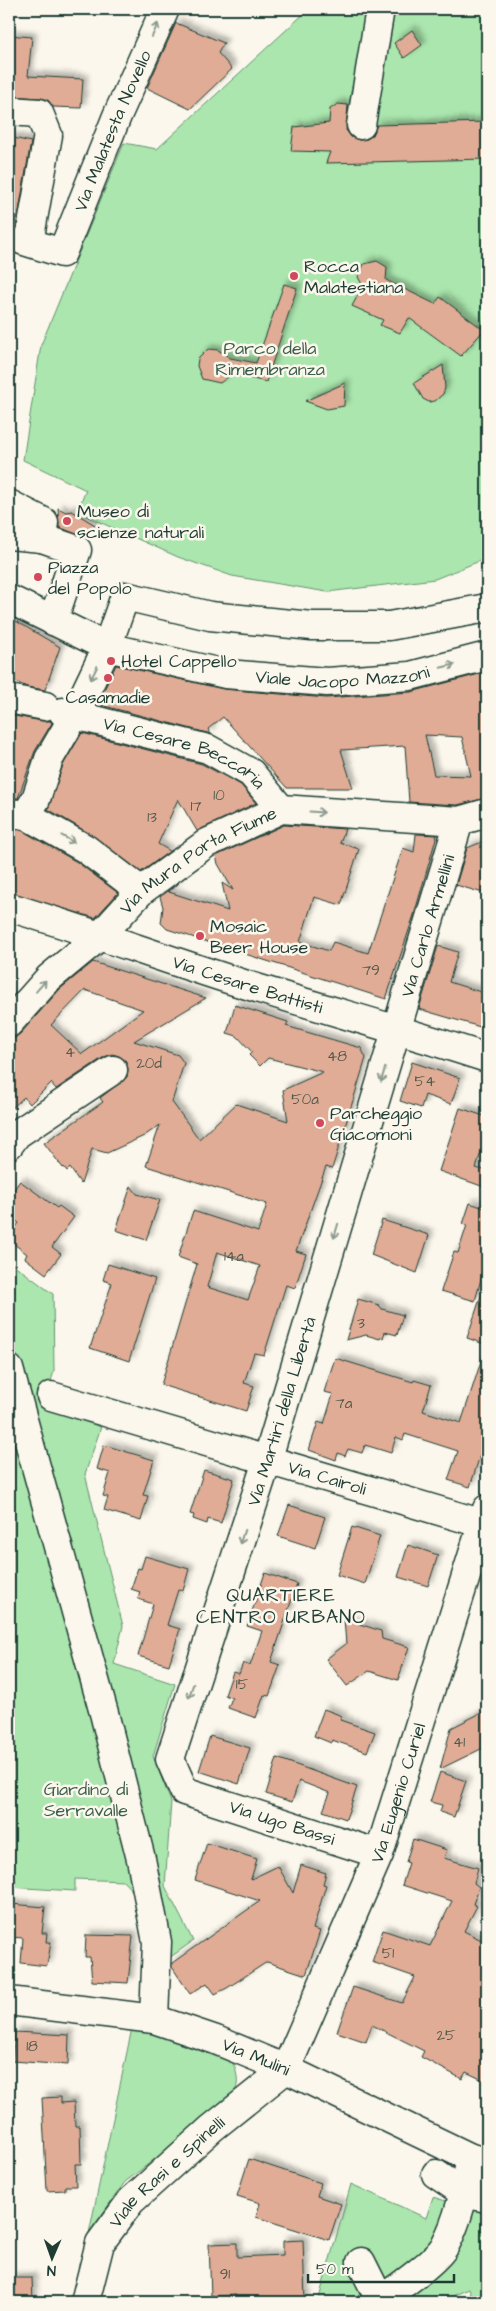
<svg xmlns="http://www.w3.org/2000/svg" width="496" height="2311" viewBox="0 0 496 2311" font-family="'Architects Daughter',sans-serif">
<defs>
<filter id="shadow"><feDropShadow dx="4.5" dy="-4.5" stdDeviation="2.5" flood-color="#0004"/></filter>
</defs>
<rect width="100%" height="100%" fill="#fbf7ec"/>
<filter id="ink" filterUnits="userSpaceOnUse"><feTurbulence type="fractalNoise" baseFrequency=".02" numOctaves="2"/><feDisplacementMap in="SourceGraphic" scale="10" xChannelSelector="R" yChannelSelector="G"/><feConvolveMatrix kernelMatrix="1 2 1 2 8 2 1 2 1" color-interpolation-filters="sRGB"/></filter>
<g filter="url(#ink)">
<g fill="#aae6ad" stroke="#649270">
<polygon points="309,9 487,9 487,558 435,579 327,592 232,576 178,557 77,512 86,490 23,460 41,345 124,143 157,149"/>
<polygon points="9,1261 53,1294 54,1371 43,1408 101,1427 85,1474 123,1626 114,1664 175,1684 153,1756 171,1802 165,1886 193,1941 165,1961 138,1897 123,1881 75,1879 75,1891 9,1887"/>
<path d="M132 2028 151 2032 233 2063C241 2083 238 2091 224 2106L125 2182 89 2233Z"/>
<polygon points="351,2184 426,2218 433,2197 487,2214 487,2302 473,2302 469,2289 438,2302 318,2302"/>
</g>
<g fill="#e1ac95" stroke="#1f3d34" fill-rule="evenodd" filter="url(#shadow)">
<polygon points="176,23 224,43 218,53 232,69 190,109 147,88"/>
<polygon points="412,30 422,45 404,58 394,43"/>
<polygon points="9,35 32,37 28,76 83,79 81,108 53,107 48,100 41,98 9,96"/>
<polygon points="338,104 348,105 346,130 351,137 359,140 367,139 373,135 377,125 487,122 487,159 326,163 330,152 291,151 294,127 329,123 330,109"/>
<polygon points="9,137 31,142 16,228 9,239"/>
<polygon points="377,261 387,267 386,280 435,304 440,297 484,330 461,356 409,318 400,333 380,325 383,320 352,306 363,286 358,277 364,264"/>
<polygon points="284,284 297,288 266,382 232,374 220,383 202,379 197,366 198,359 208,349 218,350 230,358 256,363"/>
<polygon points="443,365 445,388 443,394 435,401 429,402 423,399 414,383"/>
<polygon points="345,383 344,406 327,409 305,401"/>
<polygon points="58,508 66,512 72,511 95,525 88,539 59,527"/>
<polygon points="9,617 60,647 45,690 27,687 9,679"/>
<path d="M116 665 223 689 326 698 411 692 487 672V798L457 805 409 802 405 746 341 750 353 788H287L223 717 208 729 211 734 97 704ZM425 735 462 737 471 776 434 775Z"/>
<polygon points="9,715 42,721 50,721 52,723 35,751 18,798 9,798"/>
<polygon points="82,733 202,764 241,785 256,803 197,831 178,799 158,844 170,851 141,872 95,837 48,809 63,765"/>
<polygon points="284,825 345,829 340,843 359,849 341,905 314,897 300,942 329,951 333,942 368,953 403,848 414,852 416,834 437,835 414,915 386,999 167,929 161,923 163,907 160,897 179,883 169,892 228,911 222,883 233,890 218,864 216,856"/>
<polygon points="9,829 21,830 77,862 118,893 95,918 9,892"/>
<polygon points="487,840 487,880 483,893 456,885 467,848"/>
<polygon points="438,946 458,952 449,982 487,994 487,1029 419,1009"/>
<path d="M93 962 206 998 134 1041 178 1055 184 1063 172 1102 199 1139 236 1104 288 1121 283 1090 323 1072 268 1058 260 1066 249 1055 252 1052 237 1036 227 1033 235 1005 288 1022 286 1026 361 1048 366 1058 332 1169 326 1167 296 1251 306 1254 295 1288 286 1285 264 1355 254 1353 244 1383 254 1386 246 1411 161 1385 197 1264 178 1257 193 1211 258 1232 267 1204 146 1166 160 1125 144 1136 107 1153 92 1149 81 1184 70 1168 67 1171 64 1167 63 1168 44 1143 103 1102 100 1098 127 1077 128 1069 126 1061 119 1056 112 1054 104 1057 56 1089 51 1083 30 1104 24 1097 9 1111V1043L21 1033 60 989ZM85 990 143 1010 82 1054 51 1025ZM217 1252 260 1266 248 1300 207 1287Z"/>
<polygon points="412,1062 460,1078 451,1104 425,1095 421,1108 400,1101"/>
<polygon points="460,1108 487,1117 487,1133 476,1168 487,1171 487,1188 439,1171"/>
<polygon points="20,1181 57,1208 59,1206 74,1217 52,1247 61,1254 46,1274 25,1258 27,1254 9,1240 9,1236 19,1223 9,1216 9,1196"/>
<polygon points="131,1186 137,1194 160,1200 146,1240 116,1230"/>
<polygon points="470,1203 487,1209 487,1245 482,1260 486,1261 475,1301 441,1291 454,1252 458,1253 467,1225 463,1224"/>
<polygon points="382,1220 429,1235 417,1273 371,1255"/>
<polygon points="108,1264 155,1279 129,1361 90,1348 112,1283 103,1280"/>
<polygon points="484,1287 487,1287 487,1345 467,1338"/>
<polygon points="358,1299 379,1305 382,1309 403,1315 397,1335 385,1332 383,1338 381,1337 380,1339 366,1335 346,1340"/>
<polygon points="484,1352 487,1352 487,1433 470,1487 448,1480 458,1451 405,1434 403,1440 396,1437 391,1453 365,1445 362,1453 348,1449 345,1456 338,1453 336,1460 309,1450 318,1422 324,1424 333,1394 324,1392 335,1358 413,1382 414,1380 431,1385 423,1411 461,1423"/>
<polygon points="104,1445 154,1460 143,1495 148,1496 141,1521 104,1510 108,1497 103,1496 110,1473 97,1469"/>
<polygon points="204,1470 234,1479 221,1523 208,1519 207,1524 193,1519 194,1515 190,1514"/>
<polygon points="289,1505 325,1517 315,1548 278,1536"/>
<polygon points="352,1527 380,1536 365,1584 337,1575"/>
<polygon points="408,1545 438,1555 428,1586 398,1577"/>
<polygon points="145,1556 189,1569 183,1591 178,1590 167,1625 180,1629 169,1665 138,1656 153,1604 138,1599 140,1592 131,1589 138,1568 141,1569"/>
<polygon points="265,1573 297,1584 271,1662 280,1665 269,1696 264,1695 256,1718 228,1708 232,1698 225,1695 233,1672 239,1674 243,1663 250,1666 262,1631 247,1626"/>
<polygon points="344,1619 381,1631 382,1639 409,1647 398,1680 369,1671 347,1686 326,1659 346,1644"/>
<polygon points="324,1709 342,1716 340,1720 375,1732 367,1752 332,1740 331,1743 314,1736"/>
<polygon points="487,1710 487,1746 440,1769 451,1728"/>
<polygon points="210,1736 250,1748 239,1784 199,1771"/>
<polygon points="277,1758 357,1787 346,1819 323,1811 330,1793 299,1781 292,1802 266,1794"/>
<polygon points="440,1772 466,1781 454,1817 440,1812 442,1805 430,1802"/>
<polygon points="413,1839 447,1850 444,1858 478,1868 474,1883 479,1887 473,1904 477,1906 464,1931 487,1943 487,2082 466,2072 462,2079 421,2057 424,2051 372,2025 366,2042 337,2032 353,1987 402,2003 415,1977 372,1962 383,1930 430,1946 452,1901 402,1885 409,1863 406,1862"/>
<polygon points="207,1843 257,1859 251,1879 278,1866 293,1893 301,1865 326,1873 323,1884 326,1885 313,1929 320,1931 306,1975 267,1962 227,1988 215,1994 207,1983 190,1994 172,1967 172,1963 260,1901 195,1880"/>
<polygon points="11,1904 45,1907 42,1933 47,1933 46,1942 51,1942 47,1966 21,1963 23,1938 9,1937"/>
<polygon points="86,1935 133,1936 128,1983 92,1981 90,1957 85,1957"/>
<polygon points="15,2032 69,2035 68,2065 12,2061"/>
<polygon points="61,2097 61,2103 74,2102 75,2126 80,2126 81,2164 75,2164 76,2186 65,2186 65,2190 47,2191 42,2098"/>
<polygon points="249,2159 321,2183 317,2196 341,2204 329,2240 256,2217 260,2203 237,2196"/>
<polygon points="303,2240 305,2302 236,2302 236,2295 211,2296 209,2244 237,2243 237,2257 283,2255 283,2241"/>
<polygon points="9,2278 32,2278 33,2302 9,2302"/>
</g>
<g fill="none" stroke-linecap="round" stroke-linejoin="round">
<g stroke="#1f3d34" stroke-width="31">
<g id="minor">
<polyline points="9,111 39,113 48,135 29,242"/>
<polyline points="361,125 380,9"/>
<path id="s1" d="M24 241 62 253 117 116 165 9"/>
<polyline points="9,504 44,522 42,538 77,550 53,621"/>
<polyline points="9,535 42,538"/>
<path id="s2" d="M9 599 107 647 226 674 327 682 410 676 487 656"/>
<polyline points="9,699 45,706"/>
<path id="s3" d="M63 712 208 749 251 773 281 809"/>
<polyline points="9,813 26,815 36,799 49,759 74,716 107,647 125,596 210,616 312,626 389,626 487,608"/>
<polyline points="26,815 86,849 141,891"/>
<path id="s4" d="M9 907C89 931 167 960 247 985 327 1010 408 1032 487 1058"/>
<path id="s5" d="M9 1023 49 978 101 935 141 891 207 843 281 809 459 821 487 813"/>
<polyline points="9,1145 17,1134 113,1070"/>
<polyline points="9,1369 104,1713 141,1859 157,1942 154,2019"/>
<path id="s6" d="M51 1396 487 1525"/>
<path id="s7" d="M379 1854 184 1791 170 1759 267 1461 459 821"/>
<path id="s8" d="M9 2001 154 2019 216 2040 286 2069 471 2158 487 2162"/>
<polyline points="436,2174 464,2193 487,2198"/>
<polyline points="361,2262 380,2300"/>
<path id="s9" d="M85 2302 100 2243 131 2201 212 2128 286 2069 379 1854 487 1509"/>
<path d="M375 2302C391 2294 435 2262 444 2247 459 2220 465 2188 471 2158"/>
</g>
</g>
<use href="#minor" stroke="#fbf7ec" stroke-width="28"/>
</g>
<defs><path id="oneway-shaft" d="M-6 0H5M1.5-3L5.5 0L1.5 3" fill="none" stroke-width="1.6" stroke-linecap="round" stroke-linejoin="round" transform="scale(1.25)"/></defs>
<g stroke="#8d9a90">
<use href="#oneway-shaft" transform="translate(155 30) rotate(-66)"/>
<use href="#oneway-shaft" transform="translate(448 666) rotate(-14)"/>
<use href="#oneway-shaft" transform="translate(94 673) rotate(116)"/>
<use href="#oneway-shaft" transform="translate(317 812) rotate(4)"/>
<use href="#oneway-shaft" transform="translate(68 839) rotate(29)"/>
<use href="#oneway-shaft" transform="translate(41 986) rotate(-49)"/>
<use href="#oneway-shaft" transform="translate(383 1075) rotate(107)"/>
<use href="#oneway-shaft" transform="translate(336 1231) rotate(107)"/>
<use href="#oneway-shaft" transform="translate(242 1537) rotate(108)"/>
<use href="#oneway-shaft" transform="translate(191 1691) rotate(108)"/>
</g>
</g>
<g fill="#d1495b" stroke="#fbf7ec" stroke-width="2">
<circle cx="294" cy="276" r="5"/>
<circle cx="67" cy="521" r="5"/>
<circle cx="38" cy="577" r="5"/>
<circle cx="111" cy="661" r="5"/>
<circle cx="108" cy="678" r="5"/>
<circle cx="200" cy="936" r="5"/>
<circle cx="320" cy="1123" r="5"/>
</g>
<g text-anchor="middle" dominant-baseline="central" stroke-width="5" stroke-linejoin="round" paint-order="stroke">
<g font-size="15" fill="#50594c">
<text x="219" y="795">10</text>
<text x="196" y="806">17</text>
<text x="152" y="817">13</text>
<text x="371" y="970">79</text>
<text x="70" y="1052">4</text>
<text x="337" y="1056">48</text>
<text x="149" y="1063">20d</text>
<text x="425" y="1081">54</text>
<text x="305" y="1099">50a</text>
<text x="234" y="1256">14a</text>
<text x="361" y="1323">3</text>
<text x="344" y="1403">7a</text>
<text x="242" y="1684">15</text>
<text x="459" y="1742">41</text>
<text x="388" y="1953">51</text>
<text x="446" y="2035">25</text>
<text x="32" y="2046">18</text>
<text x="225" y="2274">91</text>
</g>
<g font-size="18" fill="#1f3d34" stroke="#fbf7ec">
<text stroke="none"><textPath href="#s1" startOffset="172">Via Malatesta Novello</textPath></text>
<text stroke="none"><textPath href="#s2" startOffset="348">Viale Jacopo Mazzoni</textPath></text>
<text stroke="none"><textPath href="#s3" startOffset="129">Via Cesare Beccaria</textPath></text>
<text stroke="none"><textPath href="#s5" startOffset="252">Via Mura Porta Fiume</textPath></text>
<text stroke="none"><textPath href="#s7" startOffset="1112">Via Carlo Armellini</textPath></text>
<text stroke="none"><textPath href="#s4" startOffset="251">Via Cesare Battisti</textPath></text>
<text stroke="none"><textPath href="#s7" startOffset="605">Via Martiri della Libertà</textPath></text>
<text stroke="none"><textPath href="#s6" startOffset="288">Via Cairoli</textPath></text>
<text stroke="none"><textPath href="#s9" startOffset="615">Via Eugenio Curiel</textPath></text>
<text transform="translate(282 1823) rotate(18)">Via Ugo Bassi</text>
<text stroke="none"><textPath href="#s8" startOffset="255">Via Mulini</textPath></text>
<text stroke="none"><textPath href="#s9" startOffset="159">Viale Rasi e Spinelli</textPath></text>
</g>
<g font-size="18" fill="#1f3d34" stroke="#fbf7ec" text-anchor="start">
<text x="304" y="266">Rocca<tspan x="304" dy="21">Malatestiana</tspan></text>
<text x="77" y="511">Museo di<tspan x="77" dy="21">scienze naturali</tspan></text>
<text x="48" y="567">Piazza<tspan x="48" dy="21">del Popolo</tspan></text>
<text x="121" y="661">Hotel Cappello</text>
<text x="108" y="697" text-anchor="middle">Casamadie</text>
<text x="210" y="926">Mosaic<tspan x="210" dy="21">Beer House</tspan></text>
<text x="330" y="1113">Parcheggio<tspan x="330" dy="21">Giacomoni</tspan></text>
</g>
<g font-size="18" fill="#3b5f4c" stroke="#fbf7ec">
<text x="270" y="348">Parco della<tspan x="270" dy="21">Rimembranza</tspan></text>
<text x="86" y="1789">Giardino di<tspan x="86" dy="21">Serravalle</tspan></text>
</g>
<g font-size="19" letter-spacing="1" fill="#1f3d34" stroke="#fbf7ec">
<text x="281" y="1595">QUARTIERE<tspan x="281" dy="22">CENTRO URBANO</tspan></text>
</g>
</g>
<rect width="496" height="2311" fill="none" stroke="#fbf7ec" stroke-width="30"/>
<rect x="15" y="15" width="466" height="2281" fill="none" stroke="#1f3d34" stroke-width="2" filter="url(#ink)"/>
<g transform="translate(52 2258) rotate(182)" stroke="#fbf7ec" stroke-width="4" paint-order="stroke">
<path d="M0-4L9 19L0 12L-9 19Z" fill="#1f3d34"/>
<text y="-8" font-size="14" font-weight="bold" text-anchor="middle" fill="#1f3d34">N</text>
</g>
<path d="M308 2274v8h146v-8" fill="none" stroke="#1f3d34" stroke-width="2.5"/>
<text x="316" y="2274" font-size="15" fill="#1f3d34" stroke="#fbf7ec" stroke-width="4" paint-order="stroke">50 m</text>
</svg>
